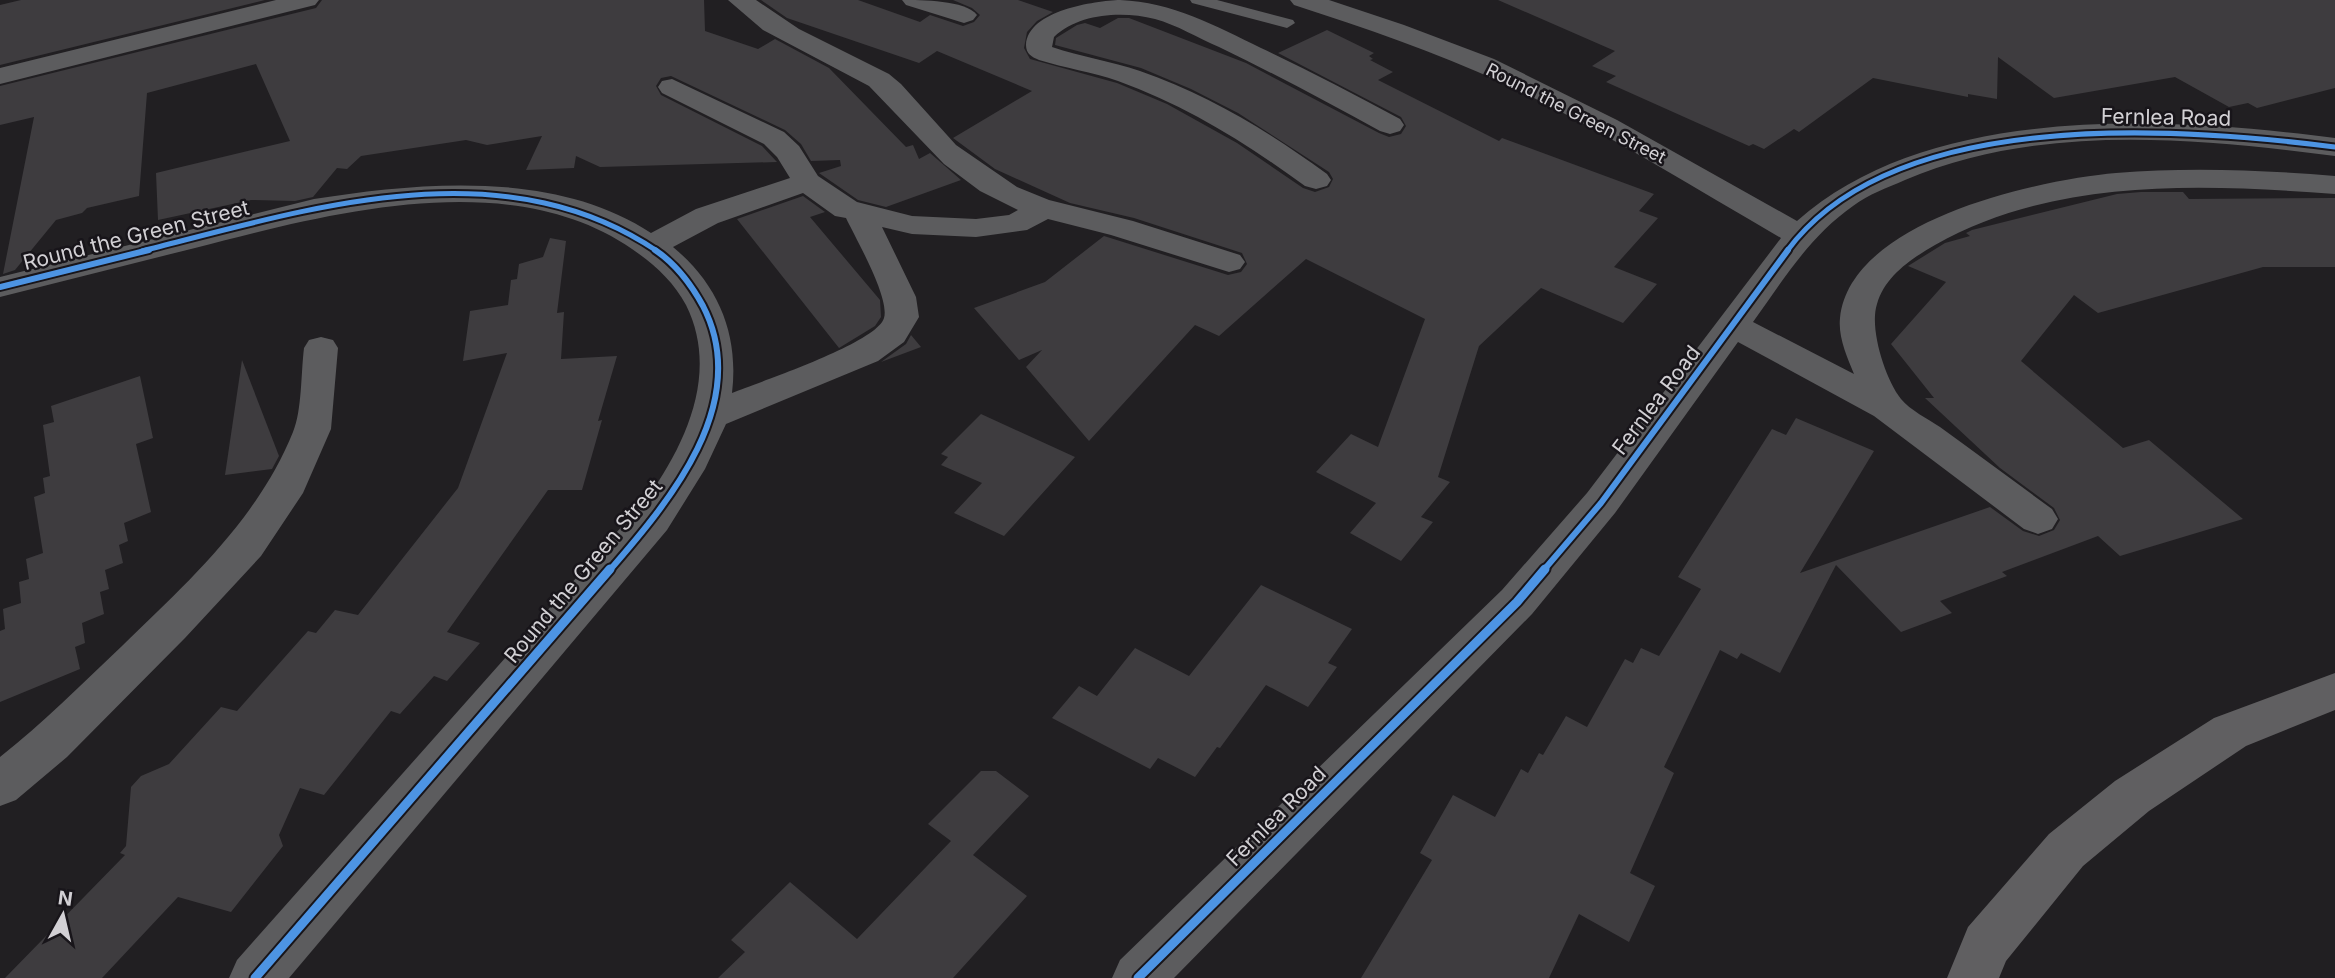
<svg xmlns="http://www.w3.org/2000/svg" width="2335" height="978" viewBox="0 0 2335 978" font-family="Inter,sans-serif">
<rect width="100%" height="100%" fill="#211f22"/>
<g fill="#3e3c3f">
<polygon points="21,0 265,0 0,65 0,5"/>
<polygon points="322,0 704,0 705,31 758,49 775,39 829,68 906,147 913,145 919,159 930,153 961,180 886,207 858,200 819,173 841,166 840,160 811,161 801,144 785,130 671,76 661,78 656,86 661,95 762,146 777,162 600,167 576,156 574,168 526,170 542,136 487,145 466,140 361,156 347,169 337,168 313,197 295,201 251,200 158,220 156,173 290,141 256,64 147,93 139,196 87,208 82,213 56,220 15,270 3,274 34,117 0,125 0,86 316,8"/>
<polygon points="761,0 858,0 920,22 930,15 963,26 974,22 980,15 972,8 953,0 1018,0 1053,12 1037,21 1027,32 1024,48 1030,59 1117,83 1167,104 1237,143 1303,188 1315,192 1329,187 1333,179 1329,172 1238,113 1191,89 1141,68 1055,45 1056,38 1077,25 1085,23 1100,28 1118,18 1129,18 1246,63 1379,133 1389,137 1401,134 1406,126 1401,117 1278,53 1327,30 1374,53 1369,56 1373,59 1370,60 1393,72 1378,80 1499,141 1502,138 1654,194 1639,211 1658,218 1614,267 1657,284 1623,323 1541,288 1479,346 1438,477 1450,482 1421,517 1433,522 1401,561 1350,533 1376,503 1316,472 1351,434 1378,447 1425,319 1306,259 1219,336 1195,325 1089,441 1026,367 1042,350 1019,360 974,308 1045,282 1104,236 1228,275 1241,272 1247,264 1242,253 1134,218 1070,203 995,169 953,138 1032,91 937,51 919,63 787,18"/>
<polygon points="1498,0 2335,0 2335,88 2257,108 2248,103 2229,107 2175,77 2054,98 1998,57 1997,99 1968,94 1968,97 1873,78 1799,132 1794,129 1764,149 1753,144 1749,146 1606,82 1616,76 1592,66 1615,51"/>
<polygon points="2141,192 2183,192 2189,199 2335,198 2335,267 2263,267 2098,313 2074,295 2021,361 2123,448 2149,440 2243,519 2120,556 2098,536 2002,572 2007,576 1940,601 1952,613 1901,632 1836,565 1780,673 1741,653 1737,659 1720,650 1664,767 1674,773 1630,873 1655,886 1629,942 1579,914 1549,978 1361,978 1432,860 1420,853 1453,795 1495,817 1521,769 1528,773 1539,753 1543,755 1566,716 1587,727 1625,659 1633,663 1641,648 1659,656 1701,589 1678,577 1772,429 1786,435 1796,418 1874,451 1800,573 1990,507 2023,531 2039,536 2054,530 2060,520 2054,508 2000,468 1925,398 1934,398 1891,344 1946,282 1908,266 1945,243 1970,236 1966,233 1972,230 2117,194"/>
<polygon points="803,196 825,212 810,217 880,300 881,317 875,326 839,348 737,219"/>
<polygon points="550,238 566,241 557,313 564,312 561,359 617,356 598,421 602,420 582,490 548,490 447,632 480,643 447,681 434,676 400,714 391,711 324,795 300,788 279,835 283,846 231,912 178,897 102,978 5,978 125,855 120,853 126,846 131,787 141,776 169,764 221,707 237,711 308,631 316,633 335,610 358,615 458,488 507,353 463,361 470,311 508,305 511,280 517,279 519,264 543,257"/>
<polygon points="911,335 921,347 881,362 906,344"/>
<polygon points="242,360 279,456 272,469 225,475"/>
<polygon points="140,376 153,438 136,444 151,512 124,523 128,541 119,545 123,563 105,570 109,589 100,592 104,614 82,623 85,643 75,647 80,669 0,702 0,631 5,629 3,609 21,603 19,582 29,579 26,559 43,553 34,497 45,493 43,478 50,476 43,425 54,422 51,406"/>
<polygon points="981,414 1075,457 1004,536 954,513 982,483 941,465 948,457 941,454"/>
<polygon points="1261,585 1352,629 1328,663 1337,667 1308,707 1266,685 1220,748 1217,747 1195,777 1158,758 1150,769 1052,718 1079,686 1097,696 1135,648 1189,676"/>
<polygon points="981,771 996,771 1029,796 973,855 1027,896 953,978 718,978 745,952 731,940 790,882 857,939 951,841 928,824"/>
</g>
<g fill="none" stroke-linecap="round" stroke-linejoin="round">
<polygon fill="#5c5c5e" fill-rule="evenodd" points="1190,0 1217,0 1293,20 1295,23 1287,28 1192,3"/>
<g fill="#5c5c5e" fill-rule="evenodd">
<polygon points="276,0 319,0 315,5 0,84 0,68"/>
<path d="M728 0H756L799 29 889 74 901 84 956 145 1017 187 1049 200 1133 221 1240 255 1245 262 1240 269 1229 272 1111 235 1048 219 1027 230 976 237 912 234 882 227 916 297 919 317 904 342 878 361 726 424 705 469 667 530 289 978H229L237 960 648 497C687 442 719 371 686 305 673 281 654 264 632 249 509 164 328 214 195 248 130 264 65 281 0 297V277L314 199C421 182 556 170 651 233L696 209 790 178 777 157 764 144 662 93 658 87 662 81 672 79 784 132 799 146 818 176 857 202 912 216 976 219 1009 215 1018 210 980 191 944 164 869 86 763 30ZM803 193 835 216 846 218C856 239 890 298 884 318 877 343 759 382 732 393 739 335 719 285 673 247L718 223Z"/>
<path d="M902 0C922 0 965 0 977 15L973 20 964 23 906 5Z"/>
<path d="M1120 0C1172 2 1216 26 1261 48 1308 70 1354 94 1400 119L1404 125 1400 131 1390 134 1380 131C1327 102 1273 73 1219 47 1198 38 1177 25 1155 19 1123 11 1079 13 1054 37L1052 47C1081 57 1111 61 1140 71 1209 95 1268 131 1327 174L1331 180 1327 186 1316 189 1305 186C1246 143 1187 106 1118 81 1092 72 1065 68 1039 60 1032 57 1026 54 1026 45 1028 10 1095 1 1120 0Z"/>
<path d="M1290 0H1329L1404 25 1494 59 1617 120 1797 221C1931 102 2168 117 2335 138V156C2194 138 2039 123 1905 180 1887 188 1869 194 1853 206 1810 236 1783 280 1753 322L1854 374C1847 357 1838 337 1840 318 1850 220 2038 180 2116 173 2189 167 2262 170 2335 176V194C2201 184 2056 177 1935 245 1911 259 1885 276 1877 304 1869 328 1885 379 1901 399 1910 410 1928 419 1940 427 1977 454 2015 482 2052 509L2058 519 2052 529 2038 534 2024 529 1874 416 1738 342 1615 513 1532 614 1174 978H1112L1120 960 1502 590 1587 493 1781 238C1689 185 1599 128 1503 83 1435 52 1365 28 1294 5Z"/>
<path d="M321 337 333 340 338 348 331 429 303 493 261 556 185 638 67 757 16 800 0 806V757C43 723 82 684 122 646 188 582 258 519 293 432 302 411 301 372 304 348L309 340Z"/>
</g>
<polygon fill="#605f61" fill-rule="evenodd" points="2335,673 2335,710 2246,746 2149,811 2083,866 2006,961 1999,978 1947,978 1968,927 2049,834 2115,781 2214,718"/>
<g stroke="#18151a" stroke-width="9">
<g id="cycleway-far2">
<path d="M142 251C308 209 501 146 657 251"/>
<path d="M1787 251C1894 106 2177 127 2335 147"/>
</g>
</g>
<g stroke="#18151a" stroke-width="10">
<g id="cycleway-far1">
<polyline points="0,287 149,250"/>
<path d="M609 571C669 502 753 403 703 306 691 284 676 264 655 250"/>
<polyline points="1543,571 1601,503 1788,250"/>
</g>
</g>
<g stroke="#18151a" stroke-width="13">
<g id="cycleway">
<polyline points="255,978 610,569"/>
<polyline points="1138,978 1517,602 1545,569"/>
</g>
</g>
<use href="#cycleway-far2" stroke="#4d94e3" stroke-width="5"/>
<use href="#cycleway-far1" stroke="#4d94e3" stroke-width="6"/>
<use href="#cycleway" stroke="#4d94e3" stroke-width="9"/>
</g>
<g text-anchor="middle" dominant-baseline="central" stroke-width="5" stroke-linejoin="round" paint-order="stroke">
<g font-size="18" fill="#d2d0d4" stroke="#18151a">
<text transform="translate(1576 113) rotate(27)">Round the Green Street</text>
</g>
<g font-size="21" fill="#d2d0d4" stroke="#18151a">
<text transform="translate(2166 117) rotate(1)">Fernlea Road</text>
<text transform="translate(136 235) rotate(-14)">Round the Green Street</text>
<text transform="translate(1656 400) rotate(-53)">Fernlea Road</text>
<text transform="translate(583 571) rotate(-50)">Round the Green Street</text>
<text transform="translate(1276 816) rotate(-45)">Fernlea Road</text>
</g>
</g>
<g transform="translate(63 915) rotate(8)" stroke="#18151a" stroke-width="5" paint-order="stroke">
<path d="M0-5L12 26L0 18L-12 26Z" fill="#d2d0d4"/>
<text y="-10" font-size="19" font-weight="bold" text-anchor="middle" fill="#d2d0d4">N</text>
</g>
</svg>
